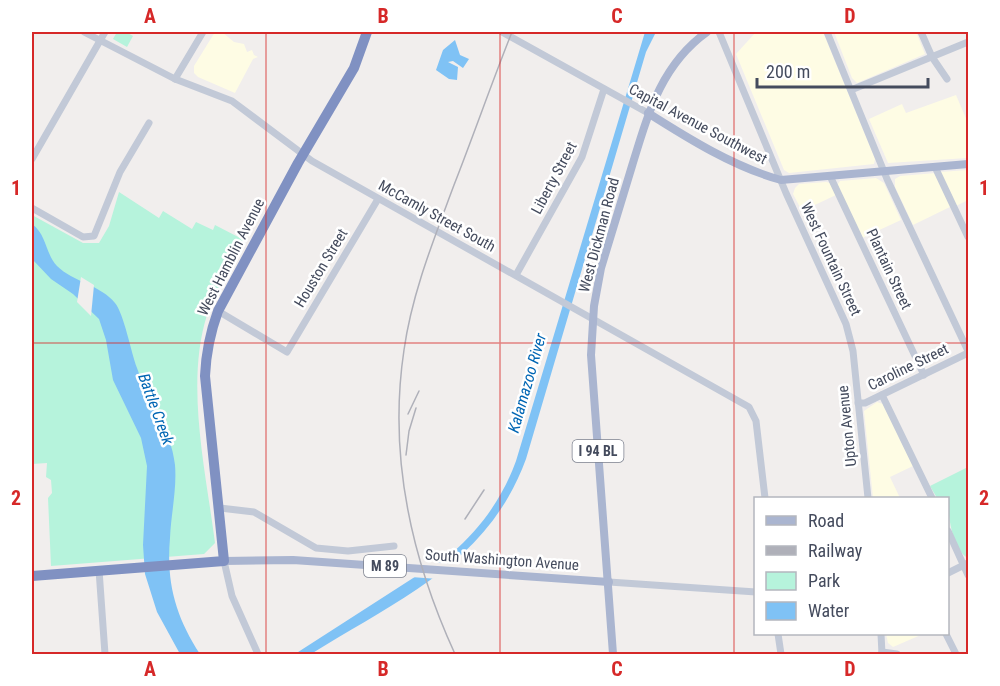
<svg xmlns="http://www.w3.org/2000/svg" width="1000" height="686" viewBox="0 0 1000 686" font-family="'Roboto Condensed',sans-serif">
<rect width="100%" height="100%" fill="#f1eeed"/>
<g fill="#fefce4">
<polygon points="215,32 222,32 234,42 244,44 247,52 252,50 254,55 258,57 253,59 235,93 198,77 194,73 194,66"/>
<polygon points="756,32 823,32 875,159 874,164 789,173 784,170 736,54"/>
<polygon points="834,32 916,32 925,54 857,83 852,78"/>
<polygon points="956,95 968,123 968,158 888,163 869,119 902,104 906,113"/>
<polygon points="968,170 968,200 956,206 940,172"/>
<polygon points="936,173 952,206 913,225 895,187 895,179 900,176"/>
<polygon points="876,178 884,183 901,220 862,238 837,185 840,181"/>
<polygon points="826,182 830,183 836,195 802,211 793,194 795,188 799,184"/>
<polygon points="877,402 883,404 913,466 890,477 900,498 873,498 864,411"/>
<polygon points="886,634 923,634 893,647 888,643"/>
</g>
<g fill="#b6f3dc">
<polygon points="117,32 126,32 133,36 127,47 113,39"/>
<path d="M119 192 159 218 163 211 192 229 196 222 213 230 215 225 244 240C232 264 216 289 207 315 185 384 206 472 215 543L204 554 51 566 48 498 52 493 51 480 46 477 47 463 32 464V215L83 243H99L109 226Z"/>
<path d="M968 467V558C952 549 948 516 948 498H937L930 486Z"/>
</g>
<g fill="#7fc2f5">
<path d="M645 32H656L646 52 526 459C488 563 399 599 311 654H295L452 553C481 528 503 497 516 461Z"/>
<polygon points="455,40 460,55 469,59 463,68 453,61 448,62 458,67 457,80 449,79 436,70 443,50"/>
<path d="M32 224C47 235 45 253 57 266 73 282 101 285 115 303 124 314 131 352 137 368 148 401 171 428 175 465 177 489 171 514 170 538 166 583 176 617 200 654H180L157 612 145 574 143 545 147 466 141 438 113 380 106 340 99 319 73 294 51 279 33 260Z"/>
</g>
<g fill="#f1eeed">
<polygon points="81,277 94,285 91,316 77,302"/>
<polygon points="434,562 459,564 438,579 411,577"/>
</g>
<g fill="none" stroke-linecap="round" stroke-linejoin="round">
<g stroke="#c2c9d7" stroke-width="7">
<polyline points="84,32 175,79 232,101 312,161 749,407 756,421 765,498"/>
<polyline points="502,32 648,113"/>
<polyline points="719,32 786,193 846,324 853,351 868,498"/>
<polyline points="827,32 887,179 968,351"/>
<polyline points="921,32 932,57 947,79"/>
<polyline points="175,79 203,32"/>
<polyline points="851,90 968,42"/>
<polyline points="32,159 105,32"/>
<polyline points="935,167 968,237"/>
<polyline points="830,176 924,375"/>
<polyline points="32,208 83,237 94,236 120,172 149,123"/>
<polyline points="516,275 582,157 604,89"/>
<polyline points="218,311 287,352 378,199"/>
<polyline points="882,395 932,498"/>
<polyline points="858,403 865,403 968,353"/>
<polyline points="220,508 254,512 316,548 348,551 394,546"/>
<polyline points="948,531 968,575"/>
<polyline points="224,561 232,596 258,654"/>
<polyline points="99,570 105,654"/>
<polyline points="948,573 968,563"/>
<polyline points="609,582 756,592"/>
<polyline points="778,634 781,654"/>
<polyline points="881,634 882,654"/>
<polyline points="946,634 956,654"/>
<polyline points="882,652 897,654"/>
</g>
<g stroke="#aab5d0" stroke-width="8">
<path d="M648 113C689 139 734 167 781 180L968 164"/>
<polyline points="224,561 293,560 609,582"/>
<path d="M613 654 591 355 594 306 601 268C611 234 622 200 632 166 648 114 661 65 707 32"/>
</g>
<path stroke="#8091c2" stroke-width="10" d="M32 576 224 561 205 376C206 353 210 333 218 311L298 163 354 68 367 32"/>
<g stroke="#afb0b9" stroke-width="1.5">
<polyline points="408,414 419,391"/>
<polyline points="406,455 409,431 416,408"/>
<polyline points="465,519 484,490"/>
<path d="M455 654C411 558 388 456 404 350 412 293 434 239 454 185 474 134 492 82 512 32"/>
</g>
</g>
<path fill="none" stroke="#d62828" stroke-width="1.5" stroke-opacity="0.55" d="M266 32V654M500 32V654M734 32V654M32 343H968"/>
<g text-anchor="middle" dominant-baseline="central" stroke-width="5" stroke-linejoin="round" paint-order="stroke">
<g fill="#fff" stroke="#7c818e" stroke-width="1.5">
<rect x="572.5" y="440" width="51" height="22" rx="4.5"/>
<rect x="364" y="555" width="42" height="22" rx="4.5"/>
</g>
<g font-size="14" font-weight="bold" fill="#444b5d">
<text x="598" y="451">I 94 BL</text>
<text x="385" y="566">M 89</text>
</g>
<g font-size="15" fill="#444b5d" stroke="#fff">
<text transform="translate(698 124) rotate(28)">Capital Avenue Southwest</text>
<text transform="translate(554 178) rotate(-62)">Liberty Street</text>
<text transform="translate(437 216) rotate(29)">McCamly Street South</text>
<text transform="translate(599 235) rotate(-75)">West Dickman Road</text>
<text transform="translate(231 257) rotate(-63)">West Hamblin Avenue</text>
<text transform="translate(831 259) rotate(65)">West Fountain Street</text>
<text transform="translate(321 268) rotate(-59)">Houston Street</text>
<text transform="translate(889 269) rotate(65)">Plantain Street</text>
<text transform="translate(908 367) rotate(-26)">Caroline Street</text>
<text transform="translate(847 426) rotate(-96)">Upton Avenue</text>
<text transform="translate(502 560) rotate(4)">South Washington Avenue</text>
</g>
<g font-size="16" font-style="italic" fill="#0066b4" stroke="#fff">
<text transform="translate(527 383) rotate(-74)">Kalamazoo River</text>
<text transform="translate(156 409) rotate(70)">Battle Creek</text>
</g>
</g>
<rect width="1000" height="686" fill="none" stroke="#ffffff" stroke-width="66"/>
<rect x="754" y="497" width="195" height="138" fill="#ffffff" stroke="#b4b7be" stroke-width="1.5"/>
<rect x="766" y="516" width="30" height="9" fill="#aab5d0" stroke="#b4b7be" stroke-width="1.5"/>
<text x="808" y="527" font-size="18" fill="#444b5d">Road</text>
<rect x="766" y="546" width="30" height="9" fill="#afb0b9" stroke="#b4b7be" stroke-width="1.5"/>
<text x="808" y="557" font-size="18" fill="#444b5d">Railway</text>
<rect x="766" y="572" width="30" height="18" fill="#b6f3dc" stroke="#b4b7be" stroke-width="1.5"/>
<text x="808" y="587" font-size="18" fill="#444b5d">Park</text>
<rect x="766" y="602" width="30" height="18" fill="#7fc2f5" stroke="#b4b7be" stroke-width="1.5"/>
<text x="808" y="617" font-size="18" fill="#444b5d">Water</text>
<path d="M757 78v9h171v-9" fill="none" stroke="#444b5d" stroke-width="3"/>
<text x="766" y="78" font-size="18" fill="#444b5d" stroke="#ffffff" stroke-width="4.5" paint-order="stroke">200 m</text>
<rect x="33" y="33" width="934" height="620" fill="none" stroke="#d62828" stroke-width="2"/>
<g font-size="20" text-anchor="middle" font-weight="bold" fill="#d62828">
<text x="150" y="23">A</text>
<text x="383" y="23">B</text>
<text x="617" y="23">C</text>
<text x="850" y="23">D</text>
<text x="16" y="195">1</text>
<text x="984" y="195">1</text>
<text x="16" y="505">2</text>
<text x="984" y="505">2</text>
<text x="150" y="676">A</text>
<text x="383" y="676">B</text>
<text x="617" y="676">C</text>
<text x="850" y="676">D</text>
</g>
</svg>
